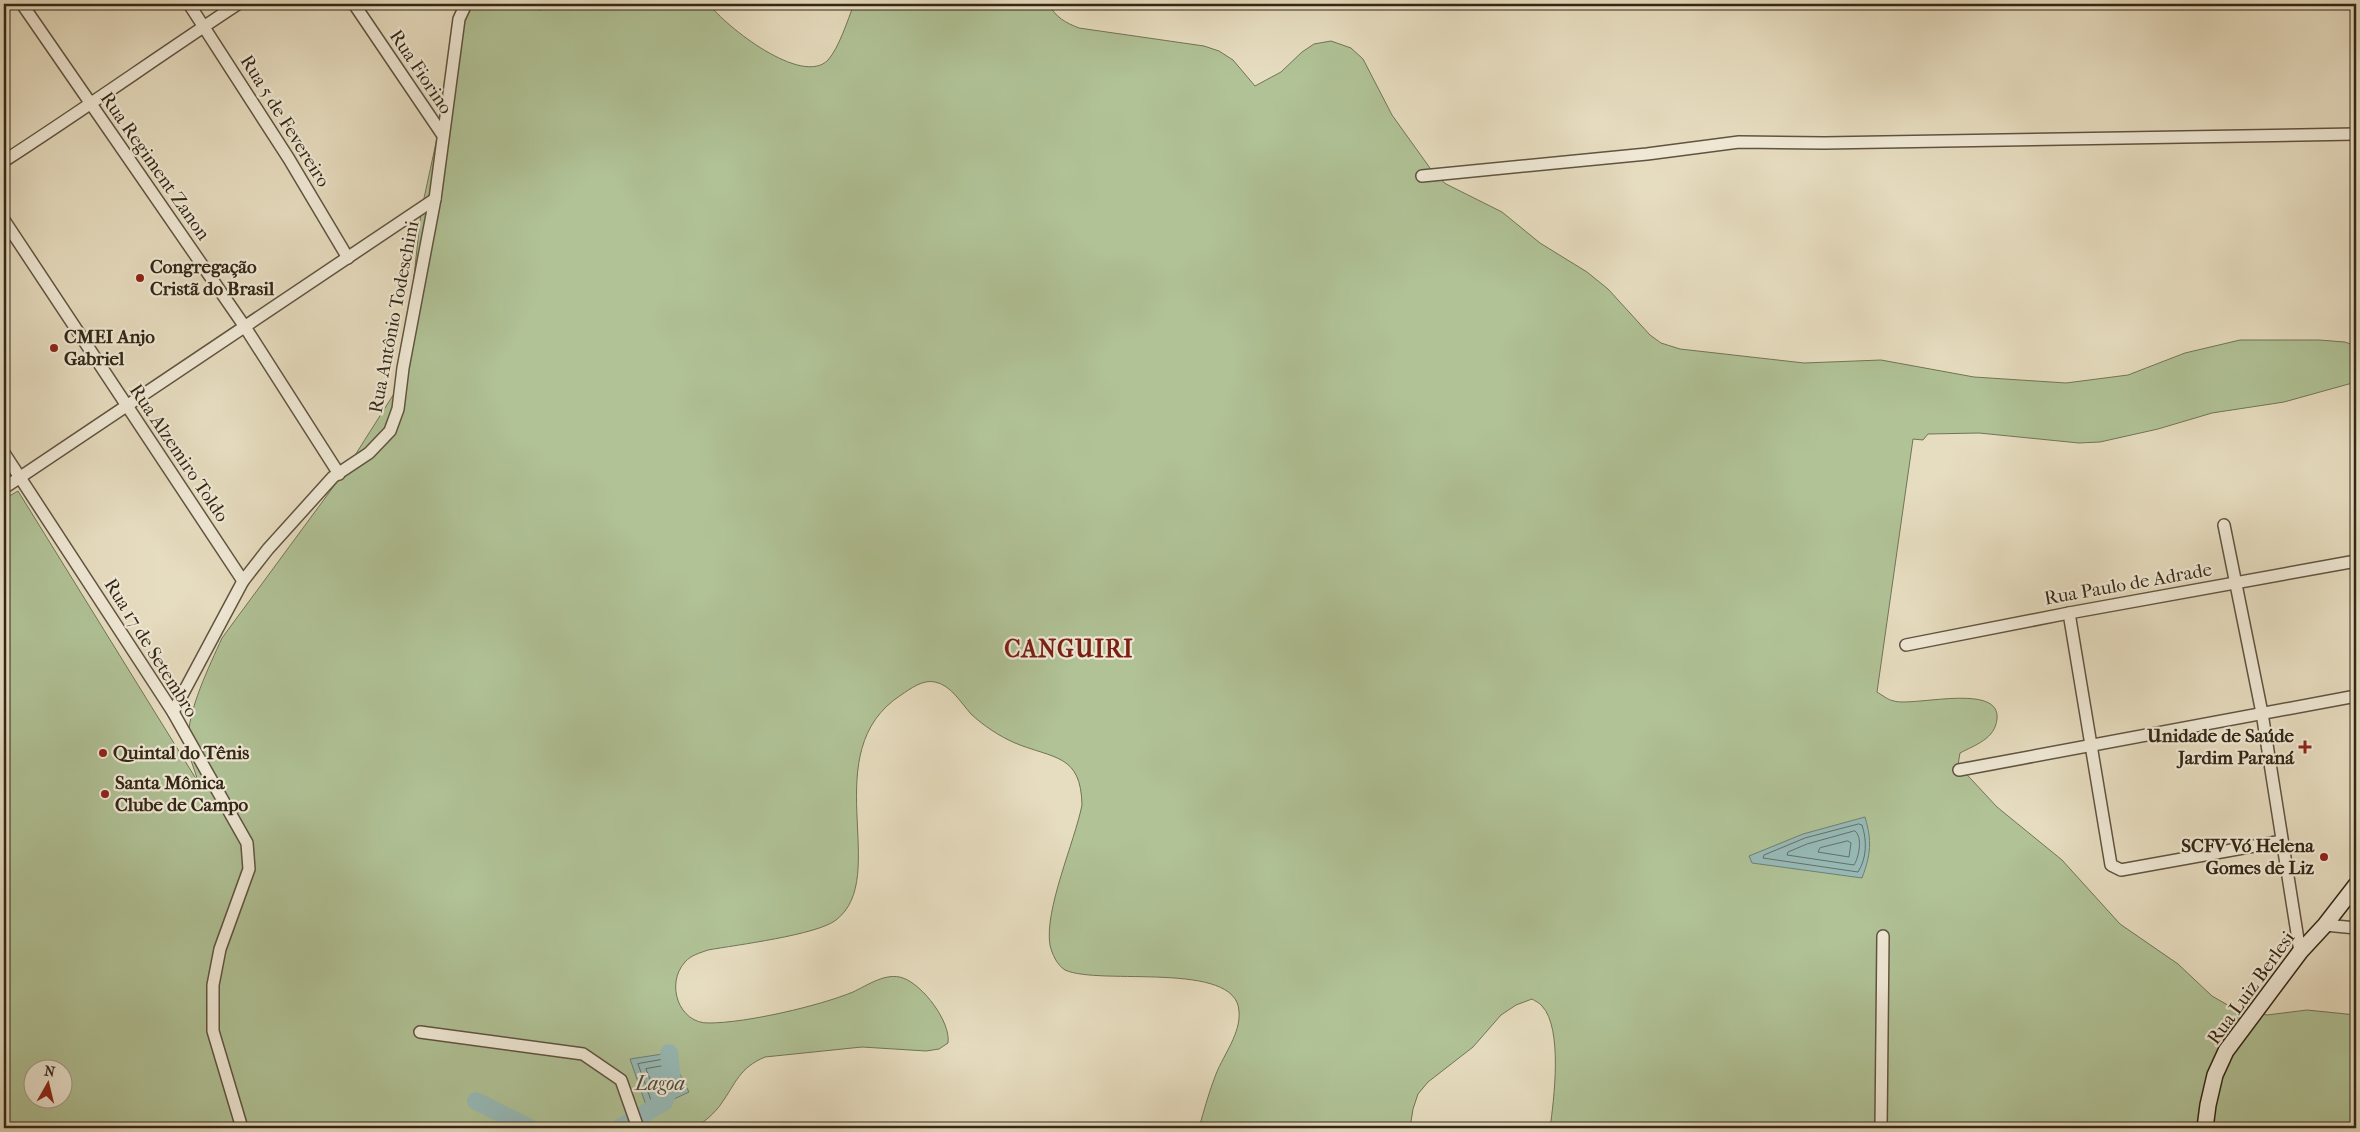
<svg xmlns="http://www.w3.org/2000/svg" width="2360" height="1132" viewBox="0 0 2360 1132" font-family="'IM FELL French Canon',serif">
<rect width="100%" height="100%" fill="#e6dcbf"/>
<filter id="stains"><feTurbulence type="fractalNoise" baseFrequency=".004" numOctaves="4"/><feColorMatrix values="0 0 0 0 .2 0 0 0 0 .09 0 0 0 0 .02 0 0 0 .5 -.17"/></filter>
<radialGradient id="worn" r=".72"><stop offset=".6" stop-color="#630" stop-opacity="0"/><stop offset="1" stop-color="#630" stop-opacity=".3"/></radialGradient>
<path fill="#b0c296" stroke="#727456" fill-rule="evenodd" d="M466 4H522L529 8 540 10 564 4H709C725 26 802 87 828 60 839 48 848 19 854 4H1049C1055 17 1066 23 1079 28L1204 46 1219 51 1233 60 1255 86 1281 72 1302 52 1314 44 1331 41 1351 48 1363 59 1392 115 1435 175 1446 184 1502 212 1540 243 1587 272 1608 289 1650 335 1661 343 1680 349 1804 363 1881 360 1974 377 2066 383 2128 375 2185 353 2240 340H2319L2345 342 2356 346V382L2284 402 2212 413 2158 429 2100 442 2079 443 1979 433 1928 434 1923 440 1913 439 1877 692C1882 695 1888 700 1894 701 1913 707 2001 682 1997 719 1995 739 1975 745 1960 753L1958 765 1997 807 2062 860 2120 924 2178 964 2212 996 2231 1007 2267 1015 2307 1010 2356 1015V1128H1550C1554 1100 1563 1028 1542 1006 1540 1003 1535 1001 1532 999L1516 1005 1501 1015 1473 1047 1428 1082 1418 1094 1413 1109 1410 1128H1199C1204 1110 1209 1092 1216 1074 1224 1054 1241 1033 1239 1011 1236 960 1100 986 1065 970 1057 965 1052 954 1050 945 1044 910 1075 841 1082 805 1081 754 1054 759 1015 743 999 736 984 726 971 714 961 703 951 685 935 682 923 679 910 689 901 695 814 752 892 877 836 920 817 935 736 945 708 950 700 953 691 955 685 962 665 984 679 1024 709 1023 746 1023 819 1006 853 992 868 985 886 972 903 978 923 985 951 1022 948 1043L939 1049 926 1051 862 1047 765 1057C739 1068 736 1083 721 1104 715 1113 704 1122 695 1128H4V499L18 491 198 782C195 769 187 755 188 741 188 709 209 667 222 638L345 471 397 389 406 350 421 212ZM32 1070H62V1100H32Z"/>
<g fill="#97bab7" stroke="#6f7f77">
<path d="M1865 817C1872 841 1871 854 1862 878L1752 863 1749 856 1803 834Z"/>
<polygon points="669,1053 689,1092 648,1111 630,1059"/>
</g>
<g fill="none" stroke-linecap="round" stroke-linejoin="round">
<g stroke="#657066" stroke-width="1">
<path d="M1859 824 1862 825C1867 840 1867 858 1858 872L1763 858 1764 855 1805 838Z"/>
<path d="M1855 831C1863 837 1859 857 1854 865L1787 855 1788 852 1807 844Z"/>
<polygon points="1848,841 1851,843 1849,857 1818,852 1820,848"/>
<polygon points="666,1059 681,1089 652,1103 638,1064"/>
<polygon points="663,1066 672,1086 656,1094 646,1069"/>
</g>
<g stroke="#97bab7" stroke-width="18">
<polyline points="476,1101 530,1128"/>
<polyline points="642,1115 664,1102 672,1081 669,1053"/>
<polyline points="619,1128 628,1123"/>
</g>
<g stroke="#605440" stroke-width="14">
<g id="street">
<polyline points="22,4 245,327 339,474"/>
<polyline points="189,4 289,159 348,258"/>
<polyline points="354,4 442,134"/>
<path d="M4 161C83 110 159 56 238 4"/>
<polyline points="1422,176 1647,154 1739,142 1824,143 2356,134"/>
<polyline points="4,220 243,581"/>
<polyline points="4,453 173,712 247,843 249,869 220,949 213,985 213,1031 242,1128"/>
<polyline points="4,488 435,199"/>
<polyline points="2224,525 2262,713 2300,952"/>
<polyline points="2069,613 2111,865 2121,870 2282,841"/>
<polyline points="1906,645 2069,613 2356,561"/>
<polyline points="173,712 243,581 268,549 333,477 369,453 390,431 398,409 403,368 435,199 459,19 466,4"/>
<polyline points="1959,770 2356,696"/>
<polyline points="2325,925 2356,928"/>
<polyline points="420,1032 583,1054 621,1080 638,1128"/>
<polyline points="1881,1128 1883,936"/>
</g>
</g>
<g stroke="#332716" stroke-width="18">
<polyline id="secondary" points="2205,1128 2208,1105 2215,1075 2226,1051 2300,952 2325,925 2356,885"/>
</g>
<use href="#street" stroke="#efe8d5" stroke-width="11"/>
<use href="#secondary" stroke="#efe8d5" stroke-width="15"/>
</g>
<g fill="#8f2418" stroke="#efe8d5" stroke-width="2">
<circle cx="140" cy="278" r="5"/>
<circle cx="54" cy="348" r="5"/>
<path d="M2302.5 739.5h5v5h5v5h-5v5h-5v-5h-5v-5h5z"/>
<circle cx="103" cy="753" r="5"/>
<circle cx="105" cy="794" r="5"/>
<circle cx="2324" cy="857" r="5"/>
</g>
<g text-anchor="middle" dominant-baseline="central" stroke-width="4.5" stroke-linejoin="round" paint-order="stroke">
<g font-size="19" fill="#332716" stroke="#efe8d5">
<text transform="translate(421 72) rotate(56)">Rua Fiorino</text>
<text transform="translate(285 121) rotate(58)">Rua 5 de Fevereiro</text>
<text transform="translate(155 166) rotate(55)">Rua Regiment Zanon</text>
<text transform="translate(394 317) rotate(-79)">Rua Antônio Todeschini</text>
<text transform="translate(179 453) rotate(56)">Rua Alzemiro Toldo</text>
<text transform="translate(2128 584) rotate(-10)">Rua Paulo de Adrade</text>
<text transform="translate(151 648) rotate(58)">Rua 17 de Setembro</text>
<text transform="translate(2251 988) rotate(-54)">Rua Luiz Berlesi</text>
</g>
<g font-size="19" font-weight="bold" fill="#332716" stroke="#efe8d5" text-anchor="start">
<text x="150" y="267">Congregação<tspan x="150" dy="22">Cristã do Brasil</tspan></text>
<text x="64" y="337">CMEI Anjo<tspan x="64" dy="22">Gabriel</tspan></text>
<text x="2294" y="736" text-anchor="end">Unidade de Saúde<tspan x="2294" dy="22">Jardim Paraná</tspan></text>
<text x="113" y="753">Quintal do Tênis</text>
<text x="115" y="783">Santa Mônica<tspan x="115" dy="22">Clube de Campo</tspan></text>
<text x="2314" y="846" text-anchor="end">SCFV Vó Helena<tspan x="2314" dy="22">Gomes de Liz</tspan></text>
</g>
<g font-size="20" font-style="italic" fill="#4c4c3e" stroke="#efe8d5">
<text x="660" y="1083">Lagoa</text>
</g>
<g font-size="24" font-weight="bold" letter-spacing="1" fill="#7a1f14" stroke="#efe8d5">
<text x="1069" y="649">CANGUIRI</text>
</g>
</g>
<rect width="2360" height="1132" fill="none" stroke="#e6dcbf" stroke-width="20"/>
<rect x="5" y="5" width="2350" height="1122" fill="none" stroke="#332716" stroke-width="2.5"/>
<rect x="10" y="10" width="2340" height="1112" fill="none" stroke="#332716"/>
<g transform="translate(48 1084) rotate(8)"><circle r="24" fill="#efe8d5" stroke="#a49b89"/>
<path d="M0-4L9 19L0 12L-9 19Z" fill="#8f2418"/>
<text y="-8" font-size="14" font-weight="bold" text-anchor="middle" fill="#332716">N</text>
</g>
<rect width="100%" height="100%" filter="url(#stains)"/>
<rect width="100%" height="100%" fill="url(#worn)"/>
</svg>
